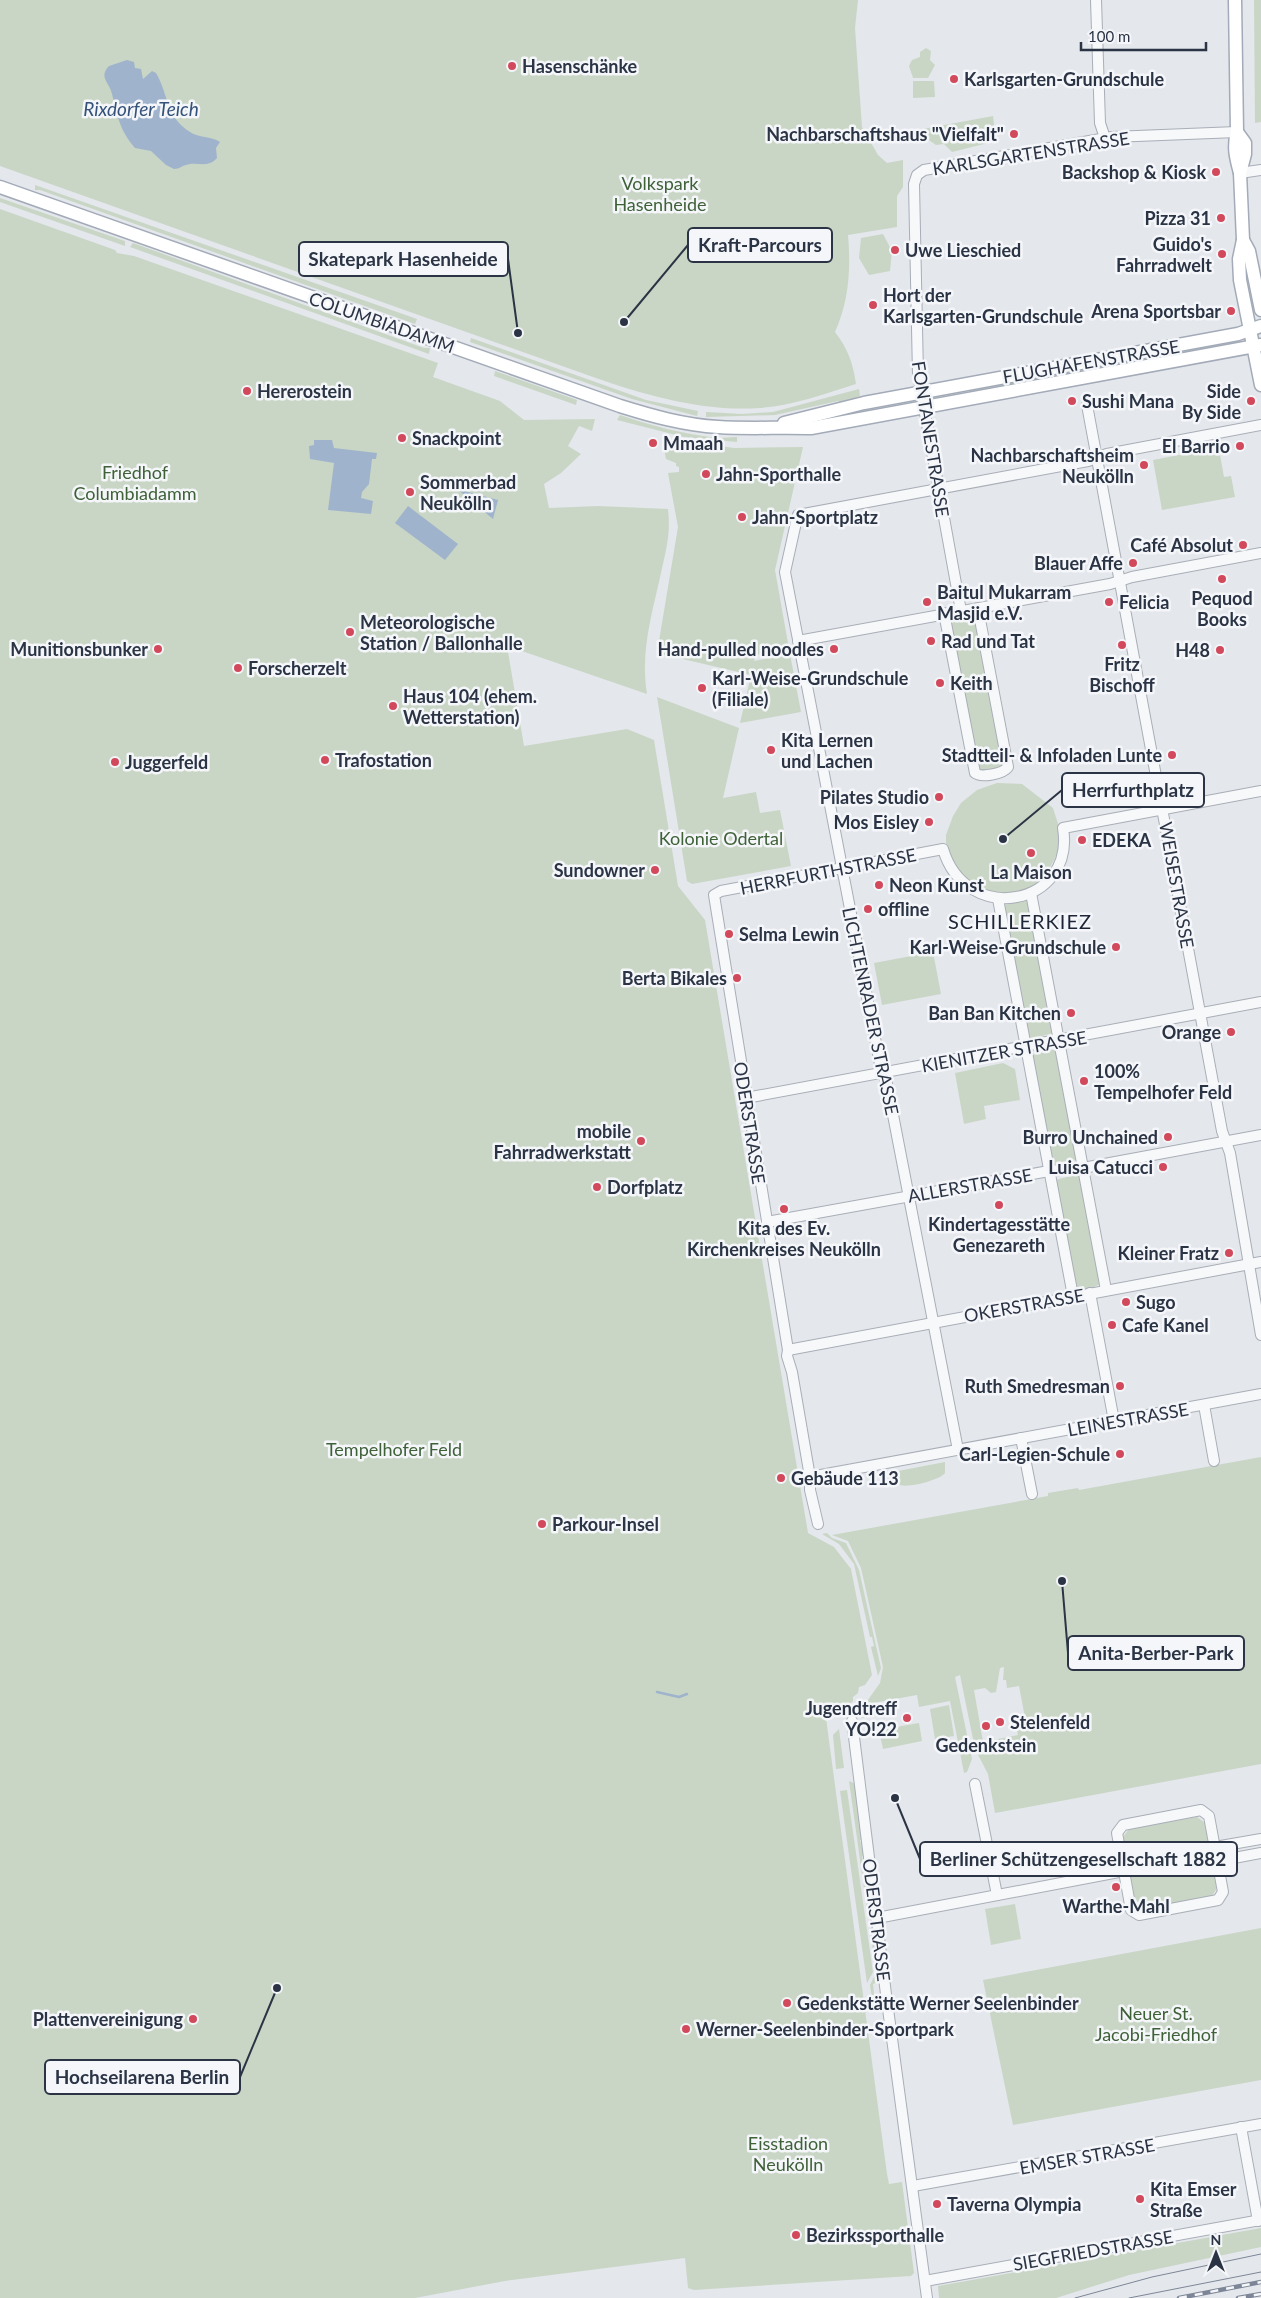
<svg xmlns="http://www.w3.org/2000/svg" width="1261" height="2298" viewBox="0 0 1261 2298" font-family="Lato,sans-serif">
<rect width="100%" height="100%" fill="#e4e7ec"/>
<g fill="#c9d6c5" fill-rule="evenodd">
<path d="M0 0H858L855 28 862 127 878 155 887 163 903 160V187L897 196V227L848 235C851 268 849 301 835 332 848 349 853 363 856 384 824 394 792 406 760 408 703 412 644 395 593 377L0 166Z"/>
<polygon points="1254,0 1261,0 1261,122 1255,123"/>
<polygon points="926,48 931,51 930,60 935,65 928,78 913,78 909,66 912,60 920,57 920,52"/>
<polygon points="913,81 934,81 935,97 913,98"/>
<polygon points="993,116 996,141 952,152 944,144 936,145 926,138 923,129"/>
<polygon points="35,185 417,319 415,324 40,190 35,190"/>
<polygon points="0,198 122,240 125,241 125,246 0,202"/>
<path d="M0 209 115 250 117 253 134 256 438 363 433 377 500 401 524 420 595 419 592 431 579 426 568 446 581 454 561 473 544 484 549 508 598 506 668 509C671 533 666 550 661 573 652 614 640 652 647 694L507 646 524 746 627 729 654 740 678 886 705 920 808 1533 834 1547 851 1569 872 1675 865 1685 859 1687 858 1693 853 1697V1701C843 1711 839 1714 826 1718L887 2174 889 2184 902 2182 914 2273 911 2276 694 2290 688 2288 685 2258 505 2281 415 2298H0Z"/>
<polygon points="883,234 892,251 890,271 869,275 859,258 861,238"/>
<polygon points="133,243 424,348 430,348 429,354 130,247"/>
<polygon points="471,338 646,400 698,411 697,416 632,399 470,342"/>
<polygon points="1235,338 1237,344 971,393 969,389"/>
<polygon points="495,371 577,400 576,405 494,376"/>
<polygon points="859,389 860,396 842,403 838,401 775,415 706,417 706,412 742,414 773,412"/>
<path d="M620 415C653 426 682 434 718 438 725 438 730 437 737 437V442L684 437 617 420Z"/>
<polygon points="662,438 734,448 803,447 775,570 789,649 756,655 754,661 790,654 801,712 740,723 751,675 657,653 678,527 668,473 679,472 679,467 676,466 676,463 666,459"/>
<polygon points="1210,449 1215,451 1216,456 1220,455 1224,477 1231,476 1235,497 1162,510 1153,460"/>
<polygon points="971,616 976,618 1004,764 1002,767 980,772 950,622 953,619"/>
<polygon points="657,697 739,728 723,798 756,792 760,813 780,810 791,866 692,884 687,881"/>
<polygon points="997,783 1022,784 1053,808 1059,827 1058,852 1042,883 1012,895 981,890 960,875 946,844 946,835 953,816 961,803 977,790"/>
<polygon points="1028,900 1053,1033 1031,1039 1028,1038 1003,905"/>
<polygon points="933,952 941,994 882,1005 874,963"/>
<path d="M1052 1050H1056L1077 1158C1072 1163 1060 1165 1053 1164L1032 1055Z"/>
<polygon points="1003,1063 1015,1069 1020,1100 984,1106 986,1119 964,1124 955,1073"/>
<path d="M1075 1175H1079L1101 1283C1095 1288 1083 1291 1076 1289L1055 1180Z"/>
<path d="M1261 1457V1764L995 1813 988 1774 975 1749 960 1675 955 1677 972 1759 967 1772 964 1773 950 1701 919 1707 917 1695 873 1703 875 1715 861 1718 860 1711 880 1683 883 1667 861 1568 848 1541 832 1535 1048 1496V1493L1078 1488 1079 1490ZM1004 1667 1003 1680H1006L1007 1688 1019 1686 1026 1723 1016 1725 1018 1735 983 1742 974 1690 985 1688 991 1693 996 1692 1000 1668Z"/>
<path d="M945 1462V1473C940 1480 909 1488 900 1485 894 1483 893 1477 893 1472Z"/>
<polygon points="827,1533 832,1538 846,1543 859,1570 881,1668 878,1676 871,1647 874,1646 872,1637 870,1637 854,1564 839,1544 822,1534"/>
<polygon points="949,1705 954,1736 935,1739 930,1709"/>
<polygon points="919,1723 922,1741 883,1749 879,1730"/>
<polygon points="839,1729 844,1768 836,1769 833,1735"/>
<polygon points="849,1781 856,1784 863,1840 860,1840 864,1855 862,1856 867,1890 869,1890 870,1894 867,1895 870,1909 867,1910"/>
<polygon points="847,1790 873,1972 867,1983 840,1791"/>
<polygon points="1197,1817 1205,1823 1217,1888 1212,1896 1143,1909 1135,1904 1131,1882 1129,1882 1123,1837 1129,1829"/>
<polygon points="1015,1904 1021,1939 991,1945 985,1909"/>
<polygon points="870,1928 875,1929 874,1944 877,1944 875,1949 880,1981 873,1984 875,2005 882,2004 883,2006 876,2007 876,2011 874,2012 870,1985 876,1973"/>
<polygon points="1261,1928 1261,2080 1013,2125 983,1980"/>
<polygon points="1261,2228 1261,2247 1129,2275 1056,2298 939,2298 938,2286"/>
</g>
<g fill="#9fb4cc">
<path d="M127 60 134 62 135 68 141 69 143 79 152 71 156 73C169 95 165 116 190 132 199 138 211 136 220 142L216 148 217 158C207 169 198 161 186 165 181 166 180 169 174 169L166 165 151 151 135 148C119 129 118 117 112 94 110 83 98 77 109 66Z"/>
<polygon points="314,440 332,440 334,448 377,453 376,459 372,459 369,484 362,492 361,498 373,501 371,514 328,510 334,463 310,459 309,446 314,445"/>
<polygon points="457,489 498,500 493,519"/>
<polygon points="408,506 458,544 445,560 395,523"/>
</g>
<g fill="none" stroke-linecap="round" stroke-linejoin="round">
<polyline stroke="#9fb4cc" stroke-width="2.5" points="657,1692 679,1697 687,1694"/>
<g stroke="#a9aeb7" stroke-width="12">
<g id="minor">
<polyline points="1096,0 1100,123 1105,138"/>
<polyline points="1240,173 1261,170"/>
<polyline points="1087,405 1222,1131 1230,1153 1261,1335"/>
<polyline points="961,611 918,375 914,184 917,175 924,170 1112,137 1237,132"/>
<path d="M944 613 975 773C981 778 1003 774 1008 767L978 609"/>
<polyline points="798,641 1110,584 1132,577 1261,553"/>
<polyline points="1031,893 1106,1290"/>
<polyline points="998,899 1073,1296"/>
<polyline points="746,1098 1261,1002"/>
<polyline points="767,1222 1049,1171 1083,1168 1261,1135"/>
<polyline points="1090,1293 1114,1421"/>
<polyline points="788,1350 1261,1262"/>
<polyline points="1204,1405 1214,1461"/>
<polyline points="1021,1438 1032,1494"/>
<polyline points="958,1450 887,1084 880,1064 785,572 797,518 798,515 1088,461 1107,454 1261,425"/>
<polyline points="810,1477 1261,1394"/>
<path d="M818 1524 810 1490V1477L792 1372 787 1356 788 1350 714 895 721 891 943 849C966 927 1076 906 1063 828L1261 791"/>
<polyline points="852,1721 886,1994 927,2298"/>
<polyline points="975,1784 997,1895"/>
<polygon points="1201,1810 1209,1816 1223,1892 1218,1900 1139,1915 1131,1910 1117,1833 1123,1825"/>
<polyline points="1215,1847 1261,1839"/>
<polyline points="1218,1861 1261,1853"/>
<polyline points="877,1918 1124,1871"/>
<polyline points="1241,2127 1258,2221"/>
<polyline points="913,2186 1261,2124"/>
<polyline points="925,2281 1261,2220"/>
</g>
</g>
<g stroke="#a3abb8" stroke-width="15">
<g id="major">
<path d="M1235 0 1237 132C1233 148 1236 158 1240 173"/>
<polyline points="1237,132 1245,143 1245,154 1240,173 1243,240 1239,259 1240,280 1261,385"/>
<path d="M0 187 620 406C652 416 684 425 718 427 749 429 780 427 811 428L1261 345"/>
<polyline points="1243,240 1249,251 1261,310"/>
<polyline points="784,423 864,403 1238,334 1261,326"/>
</g>
</g>
<use href="#minor" stroke="#f7f8fa" stroke-width="10"/>
<use href="#major" stroke="#fff" stroke-width="12"/>
<g stroke="#7d8696" stroke-width="1">
<polyline points="1075,2298 1152,2277 1261,2254"/>
<polyline points="1129,2298 1261,2272"/>
</g>
<g stroke="#7d8696" stroke-width="4.5">
<g id="rail">
<polyline points="1179,2298 1261,2282"/>
<polyline points="1238,2298 1261,2294"/>
</g>
</g>
<use href="#rail" stroke="#f4f6f9" stroke-width="2.5" stroke-dasharray="8" stroke-linecap="butt"/>
</g>
<g fill="#d1495b" stroke="#f4f6f9" stroke-width="2">
<circle cx="512" cy="66" r="5"/>
<circle cx="954" cy="79" r="5"/>
<circle cx="1014" cy="134" r="5"/>
<circle cx="1216" cy="172" r="5"/>
<circle cx="1221" cy="218" r="5"/>
<circle cx="895" cy="250" r="5"/>
<circle cx="1222" cy="254" r="5"/>
<circle cx="873" cy="305" r="5"/>
<circle cx="1231" cy="311" r="5"/>
<circle cx="247" cy="391" r="5"/>
<circle cx="1072" cy="401" r="5"/>
<circle cx="1251" cy="401" r="5"/>
<circle cx="402" cy="438" r="5"/>
<circle cx="653" cy="443" r="5"/>
<circle cx="1240" cy="446" r="5"/>
<circle cx="1144" cy="465" r="5"/>
<circle cx="706" cy="474" r="5"/>
<circle cx="410" cy="492" r="5"/>
<circle cx="742" cy="517" r="5"/>
<circle cx="1243" cy="545" r="5"/>
<circle cx="1133" cy="563" r="5"/>
<circle cx="1222" cy="579" r="5"/>
<circle cx="927" cy="602" r="5"/>
<circle cx="1109" cy="602" r="5"/>
<circle cx="350" cy="632" r="5"/>
<circle cx="931" cy="641" r="5"/>
<circle cx="1122" cy="645" r="5"/>
<circle cx="158" cy="649" r="5"/>
<circle cx="834" cy="649" r="5"/>
<circle cx="1220" cy="650" r="5"/>
<circle cx="238" cy="668" r="5"/>
<circle cx="940" cy="683" r="5"/>
<circle cx="702" cy="688" r="5"/>
<circle cx="393" cy="706" r="5"/>
<circle cx="771" cy="750" r="5"/>
<circle cx="1172" cy="755" r="5"/>
<circle cx="325" cy="760" r="5"/>
<circle cx="115" cy="762" r="5"/>
<circle cx="939" cy="797" r="5"/>
<circle cx="929" cy="822" r="5"/>
<circle cx="1082" cy="840" r="5"/>
<circle cx="1031" cy="853" r="5"/>
<circle cx="655" cy="870" r="5"/>
<circle cx="879" cy="885" r="5"/>
<circle cx="868" cy="909" r="5"/>
<circle cx="729" cy="934" r="5"/>
<circle cx="1116" cy="947" r="5"/>
<circle cx="737" cy="978" r="5"/>
<circle cx="1071" cy="1013" r="5"/>
<circle cx="1231" cy="1032" r="5"/>
<circle cx="1084" cy="1081" r="5"/>
<circle cx="1168" cy="1137" r="5"/>
<circle cx="641" cy="1141" r="5"/>
<circle cx="1163" cy="1167" r="5"/>
<circle cx="597" cy="1187" r="5"/>
<circle cx="999" cy="1205" r="5"/>
<circle cx="784" cy="1209" r="5"/>
<circle cx="1229" cy="1253" r="5"/>
<circle cx="1126" cy="1302" r="5"/>
<circle cx="1112" cy="1325" r="5"/>
<circle cx="1120" cy="1386" r="5"/>
<circle cx="1120" cy="1454" r="5"/>
<circle cx="781" cy="1478" r="5"/>
<circle cx="542" cy="1524" r="5"/>
<circle cx="907" cy="1718" r="5"/>
<circle cx="1000" cy="1722" r="5"/>
<circle cx="986" cy="1726" r="5"/>
<circle cx="1116" cy="1887" r="5"/>
<circle cx="787" cy="2003" r="5"/>
<circle cx="193" cy="2019" r="5"/>
<circle cx="686" cy="2029" r="5"/>
<circle cx="1140" cy="2199" r="5"/>
<circle cx="937" cy="2204" r="5"/>
<circle cx="796" cy="2235" r="5"/>
</g>
<g text-anchor="middle" dominant-baseline="central" stroke-width="5" stroke-linejoin="round" paint-order="stroke">
<g font-size="18" font-weight="bold" fill="#2b3445" stroke="#f4f6f9" text-anchor="start">
<text x="522" y="66">Hasenschänke</text>
<text x="964" y="79">Karlsgarten-Grundschule</text>
<text x="1004" y="134" text-anchor="end">Nachbarschaftshaus "Vielfalt"</text>
<text x="1206" y="172" text-anchor="end">Backshop &amp; Kiosk</text>
<text x="1211" y="218" text-anchor="end">Pizza 31</text>
<text x="1212" y="244" text-anchor="end">Guido's<tspan x="1212" dy="21">Fahrradwelt</tspan></text>
<text x="905" y="250">Uwe Lieschied</text>
<text x="883" y="295">Hort der<tspan x="883" dy="21">Karlsgarten-Grundschule</tspan></text>
<text x="1221" y="311" text-anchor="end">Arena Sportsbar</text>
<text x="257" y="391">Hererostein</text>
<text x="1241" y="391" text-anchor="end">Side<tspan x="1241" dy="21">By Side</tspan></text>
<text x="1082" y="401">Sushi Mana</text>
<text x="412" y="438">Snackpoint</text>
<text x="663" y="443">Mmaah</text>
<text x="1230" y="446" text-anchor="end">El Barrio</text>
<text x="1134" y="455" text-anchor="end">Nachbarschaftsheim<tspan x="1134" dy="21">Neukölln</tspan></text>
<text x="716" y="474">Jahn-Sporthalle</text>
<text x="420" y="482">Sommerbad<tspan x="420" dy="21">Neukölln</tspan></text>
<text x="752" y="517">Jahn-Sportplatz</text>
<text x="1233" y="545" text-anchor="end">Café Absolut</text>
<text x="1123" y="563" text-anchor="end">Blauer Affe</text>
<text x="937" y="592">Baitul Mukarram<tspan x="937" dy="21">Masjid e.V.</tspan></text>
<text x="1222" y="598" text-anchor="middle">Pequod<tspan x="1222" dy="21">Books</tspan></text>
<text x="1119" y="602">Felicia</text>
<text x="360" y="622">Meteorologische<tspan x="360" dy="21">Station / Ballonhalle</tspan></text>
<text x="941" y="641">Rad und Tat</text>
<text x="148" y="649" text-anchor="end">Munitionsbunker</text>
<text x="824" y="649" text-anchor="end">Hand-pulled noodles</text>
<text x="1210" y="650" text-anchor="end">H48</text>
<text x="1122" y="664" text-anchor="middle">Fritz<tspan x="1122" dy="21">Bischoff</tspan></text>
<text x="248" y="668">Forscherzelt</text>
<text x="712" y="678">Karl-Weise-Grundschule<tspan x="712" dy="21">(Filiale)</tspan></text>
<text x="950" y="683">Keith</text>
<text x="403" y="696">Haus 104 (ehem.<tspan x="403" dy="21">Wetterstation)</tspan></text>
<text x="781" y="740">Kita Lernen<tspan x="781" dy="21">und Lachen</tspan></text>
<text x="1162" y="755" text-anchor="end">Stadtteil- &amp; Infoladen Lunte</text>
<text x="335" y="760">Trafostation</text>
<text x="125" y="762">Juggerfeld</text>
<text x="929" y="797" text-anchor="end">Pilates Studio</text>
<text x="919" y="822" text-anchor="end">Mos Eisley</text>
<text x="1092" y="840">EDEKA</text>
<text x="645" y="870" text-anchor="end">Sundowner</text>
<text x="1031" y="872" text-anchor="middle">La Maison</text>
<text x="889" y="885">Neon Kunst</text>
<text x="878" y="909">offline</text>
<text x="739" y="934">Selma Lewin</text>
<text x="1106" y="947" text-anchor="end">Karl-Weise-Grundschule</text>
<text x="727" y="978" text-anchor="end">Berta Bikales</text>
<text x="1061" y="1013" text-anchor="end">Ban Ban Kitchen</text>
<text x="1221" y="1032" text-anchor="end">Orange</text>
<text x="1094" y="1071">100%<tspan x="1094" dy="21">Tempelhofer Feld</tspan></text>
<text x="631" y="1131" text-anchor="end">mobile<tspan x="631" dy="21">Fahrradwerkstatt</tspan></text>
<text x="1158" y="1137" text-anchor="end">Burro Unchained</text>
<text x="1153" y="1167" text-anchor="end">Luisa Catucci</text>
<text x="607" y="1187">Dorfplatz</text>
<text x="999" y="1224" text-anchor="middle">Kindertagesstätte<tspan x="999" dy="21">Genezareth</tspan></text>
<text x="784" y="1228" text-anchor="middle">Kita des Ev.<tspan x="784" dy="21">Kirchenkreises Neukölln</tspan></text>
<text x="1219" y="1253" text-anchor="end">Kleiner Fratz</text>
<text x="1136" y="1302">Sugo</text>
<text x="1122" y="1325">Cafe Kanel</text>
<text x="1110" y="1386" text-anchor="end">Ruth Smedresman</text>
<text x="1110" y="1454" text-anchor="end">Carl-Legien-Schule</text>
<text x="791" y="1478">Gebäude 113</text>
<text x="552" y="1524">Parkour-Insel</text>
<text x="897" y="1708" text-anchor="end">Jugendtreff<tspan x="897" dy="21">YO!22</tspan></text>
<text x="1010" y="1722">Stelenfeld</text>
<text x="986" y="1745" text-anchor="middle">Gedenkstein</text>
<text x="1116" y="1906" text-anchor="middle">Warthe-Mahl</text>
<text x="797" y="2003">Gedenkstätte Werner Seelenbinder</text>
<text x="183" y="2019" text-anchor="end">Plattenvereinigung</text>
<text x="696" y="2029">Werner-Seelenbinder-Sportpark</text>
<text x="1150" y="2189">Kita Emser<tspan x="1150" dy="21">Straße</tspan></text>
<text x="947" y="2204">Taverna Olympia</text>
<text x="806" y="2235">Bezirkssporthalle</text>
</g>
<g font-size="18" fill="#2b3445" stroke="#f4f6f9">
<text transform="translate(1031 153) rotate(-9)">KARLSGARTENSTRASSE</text>
<text transform="translate(382 322) rotate(19)">COLUMBIADAMM</text>
<text transform="translate(1091 361) rotate(-10)">FLUGHAFENSTRASSE</text>
<text transform="translate(931 439) rotate(81)">FONTANESTRASSE</text>
<text transform="translate(828 871) rotate(-11)">HERRFURTHSTRASSE</text>
<text transform="translate(1177 885) rotate(80)">WEISESTRASSE</text>
<text transform="translate(871 1011) rotate(78)">LICHTENRADER STRASSE</text>
<text transform="translate(1004 1051) rotate(-10)">KIENITZER STRASSE</text>
<text transform="translate(750 1123) rotate(81)">ODERSTRASSE</text>
<text transform="translate(970 1185) rotate(-10)">ALLERSTRASSE</text>
<text transform="translate(1024 1305) rotate(-10)">OKERSTRASSE</text>
<text transform="translate(1128 1419) rotate(-10)">LEINESTRASSE</text>
<text transform="translate(877 1920) rotate(83)">ODERSTRASSE</text>
<text transform="translate(1087 2156) rotate(-10)">EMSER STRASSE</text>
<text transform="translate(1093 2250) rotate(-10)">SIEGFRIEDSTRASSE</text>
</g>
<g font-size="18" fill="#3f6138" stroke="#f4f6f9">
<text x="660" y="183">Volkspark<tspan x="660" dy="21">Hasenheide</tspan></text>
<text x="135" y="472">Friedhof<tspan x="135" dy="21">Columbiadamm</tspan></text>
<text x="721" y="838">Kolonie Odertal</text>
<text x="394" y="1449">Tempelhofer Feld</text>
<text x="1156" y="2013">Neuer St.<tspan x="1156" dy="21">Jacobi-Friedhof</tspan></text>
<text x="788" y="2143">Eisstadion<tspan x="788" dy="21">Neukölln</tspan></text>
</g>
<g font-size="19" font-style="italic" fill="#34527a" stroke="#f4f6f9">
<text x="141" y="108">Rixdorfer Teich</text>
</g>
<g font-size="20" letter-spacing="1" fill="#1d2536" stroke="#f4f6f9">
<text x="1020" y="921">SCHILLERKIEZ</text>
</g>
</g>
<path fill="none" stroke="#2b3445" stroke-width="2" d="M624 322L688 245M518 333L508 259M1003 839L1062 790M1062 1581L1068 1653M895 1798L920 1859M277 1988L240 2077"/>
<g fill="#2b3445" stroke="#f4f6f9" stroke-width="2">
<circle cx="624" cy="322" r="5"/>
<circle cx="518" cy="333" r="5"/>
<circle cx="1003" cy="839" r="5"/>
<circle cx="1062" cy="1581" r="5"/>
<circle cx="895" cy="1798" r="5"/>
<circle cx="277" cy="1988" r="5"/>
</g>
<g fill="#f4f6f9" stroke="#2b3445" stroke-width="2">
<rect x="688" y="228" width="144" height="34" rx="5"/>
<rect x="299" y="242" width="209" height="34" rx="5"/>
<rect x="1062" y="773" width="142" height="34" rx="5"/>
<rect x="1068" y="1636" width="176" height="34" rx="5"/>
<rect x="920" y="1842" width="317" height="34" rx="5"/>
<rect x="45" y="2060" width="195" height="34" rx="5"/>
</g>
<g font-size="19" text-anchor="middle" font-weight="bold" fill="#2b3445">
<text x="760" y="252">Kraft-Parcours</text>
<text x="403" y="266">Skatepark Hasenheide</text>
<text x="1133" y="797">Herrfurthplatz</text>
<text x="1156" y="1660">Anita-Berber-Park</text>
<text x="1078" y="1866">Berliner Schützengesellschaft 1882</text>
<text x="142" y="2084">Hochseilarena Berlin</text>
</g>
<g transform="translate(1216 2253)" stroke="#f4f6f9" stroke-width="4" paint-order="stroke">
<path d="M0-4L9 19L0 12L-9 19Z" fill="#2b3445"/>
<text y="-8" font-size="14" font-weight="bold" text-anchor="middle" fill="#2b3445">N</text>
</g>
<path d="M1081 42v8h125v-8" fill="none" stroke="#2b3445" stroke-width="2.5"/>
<text x="1088" y="42" font-size="15" fill="#2b3445" stroke="#f4f6f9" stroke-width="4" paint-order="stroke">100 m</text>
</svg>
